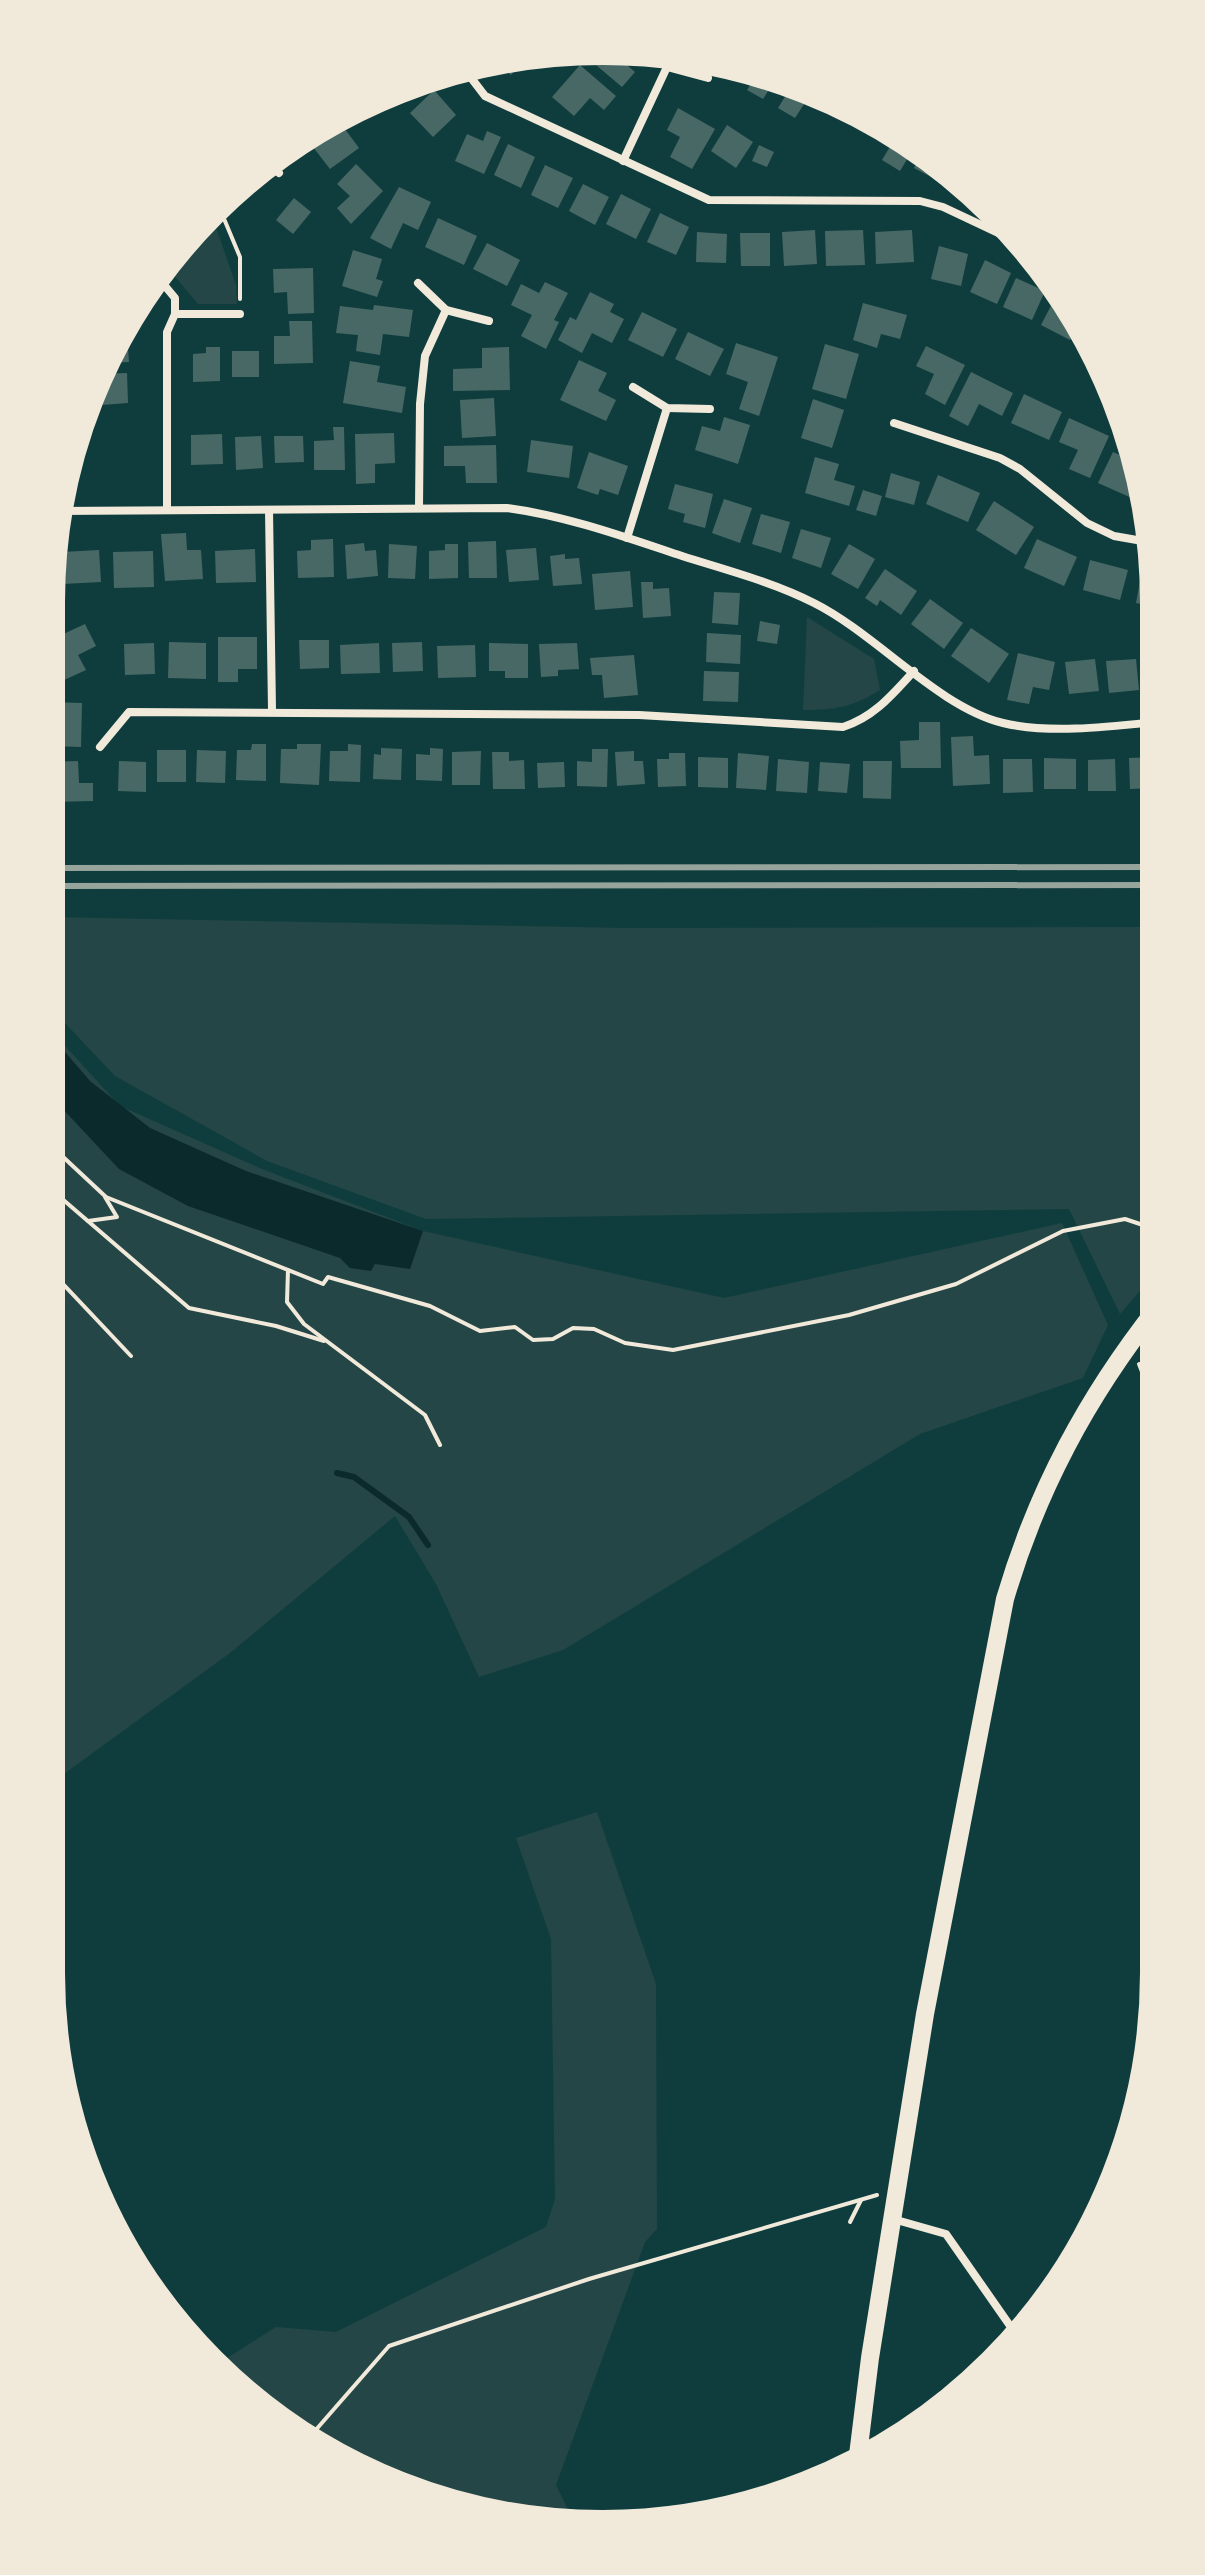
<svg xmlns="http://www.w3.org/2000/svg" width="1205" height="2575" viewBox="0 0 1205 2575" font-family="Roboto,sans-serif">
<rect width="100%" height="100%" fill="#0f3d3e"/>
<g fill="#244646">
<polygon points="212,216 236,285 237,304 198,304 166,266 202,217"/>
<path d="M807 617 874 659 880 690C853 707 835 710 803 710Z"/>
<polygon points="46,917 626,928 1155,927 1157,1271 1120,1314 1069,1209 426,1219 267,1161 115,1076 46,1003"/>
<polygon points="46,1025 120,1106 262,1169 423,1231 724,1298 1062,1223 1108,1325 1083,1378 920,1434 563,1650 479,1677 436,1584 395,1516 230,1653 46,1787"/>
<polygon points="597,1812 656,1984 657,2229 645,2242 556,2485 576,2526 494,2518 325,2455 216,2365 276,2327 336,2332 546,2227 555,2199 551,1939 516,1838"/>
</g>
<polygon fill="#0a2a2b" points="46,1030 90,1081 150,1128 246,1171 423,1231 410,1269 375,1264 371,1271 350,1268 340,1258 188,1206 119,1169 46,1091"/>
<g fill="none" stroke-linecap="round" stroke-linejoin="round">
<polyline stroke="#0a2a2b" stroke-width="6" points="337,1473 354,1477 409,1517 428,1545"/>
</g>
<g fill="#486865">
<polygon points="602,46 621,48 615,55 635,72 622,87 577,49"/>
<polygon points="546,52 532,68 523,61 511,75 491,59"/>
<polygon points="580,65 616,96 604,110 590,98 574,116 552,97"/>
<polygon points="759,71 777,77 763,99 747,90"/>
<polygon points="425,78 403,95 397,86"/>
<polygon points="794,82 833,99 825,112 806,101 795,118 778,108"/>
<polygon points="434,90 456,115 433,137 410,113"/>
<polygon points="843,104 867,118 861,128 837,113"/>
<polygon points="678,108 715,129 692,169 670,157 680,137 667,130"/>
<polygon points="877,124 915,146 900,171 882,160 894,140 874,128"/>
<polygon points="342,125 359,148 330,169 313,147"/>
<polygon points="727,125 753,142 736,168 711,151"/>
<polygon points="487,131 501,137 484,174 455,161 467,134 483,141"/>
<polygon points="508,144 535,157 521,188 494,175"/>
<polygon points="759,145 774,152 767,167 752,161"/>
<polygon points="923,151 942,162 933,178 914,168"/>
<polygon points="356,164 383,191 351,224 337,208 350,196 337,184"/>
<polygon points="545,165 573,178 558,208 531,195"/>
<polygon points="583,184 609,197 595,225 569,211"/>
<polygon points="399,187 431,202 418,230 403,223 391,249 370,238"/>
<polygon points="621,194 651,209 636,239 606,224"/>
<polygon points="294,198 311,212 293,234 276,220"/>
<polygon points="660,213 689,227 676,255 647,242"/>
<polygon points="438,218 477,236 464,265 425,247"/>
<polygon points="815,230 817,264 784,266 782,232"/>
<polygon points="863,230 865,265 826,266 825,231"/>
<polygon points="912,230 914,262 876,264 875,232"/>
<polygon points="697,232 727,234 726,263 696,262"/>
<polygon points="740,233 770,233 770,266 741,266"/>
<polygon points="487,243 520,260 507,286 473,269"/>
<polygon points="939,246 968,254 961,286 931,279"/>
<polygon points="353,250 382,259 376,279 383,281 377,297 342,286"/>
<polygon points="985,260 1011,273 997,304 970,292"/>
<polygon points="313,268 314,313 288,314 287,292 274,293 273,269"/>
<polygon points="1016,278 1045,291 1032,320 1003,307"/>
<polygon points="545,282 568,293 554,320 559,322 546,349 521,336 532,315 511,305 521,284 539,293"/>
<polygon points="590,292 614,304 610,312 624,319 612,343 592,333 582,353 558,340 570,317 576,320"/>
<polygon points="1056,296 1065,300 1079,324 1070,340 1041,325"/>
<polygon points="863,303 907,315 900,339 881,334 877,348 853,340"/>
<polygon points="374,305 413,310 409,337 383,334 380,355 356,351 358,335 336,333 340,306 373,310"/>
<polygon points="642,312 677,329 663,357 628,340"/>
<polygon points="289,321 312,321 313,363 274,364 274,336 290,336"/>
<polygon points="688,332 724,349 710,376 675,359"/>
<polygon points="118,334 127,334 129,362 103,363"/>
<polygon points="736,343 778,357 759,416 739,409 748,382 726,374"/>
<polygon points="825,344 859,354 846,399 812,389"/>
<polygon points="926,346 965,365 945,405 925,394 934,374 916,366"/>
<polygon points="206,347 220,347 220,381 193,382 193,354 206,353"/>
<polygon points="509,347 510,390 453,391 453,369 482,368 482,348"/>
<rect x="232" y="351" width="27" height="26"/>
<polygon points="579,360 607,373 598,391 616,400 606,421 560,400"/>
<polygon points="350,361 380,366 377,382 406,387 402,413 343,403"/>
<polygon points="971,372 1013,393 1002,416 979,404 968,426 949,416"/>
<polygon points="127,373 128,403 101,405 99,374"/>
<polygon points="1024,394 1062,412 1049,440 1011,423"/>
<polygon points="494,398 496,436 462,438 460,400"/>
<polygon points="813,399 844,410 832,448 801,438"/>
<polygon points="724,417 750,425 738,464 695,450 702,426 720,431"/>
<polygon points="1069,418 1109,436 1090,478 1069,469 1078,450 1059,442"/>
<polygon points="333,427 344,427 345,470 314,470 314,441 334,440"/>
<polygon points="394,433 395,463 375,464 375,483 356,484 355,434"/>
<polygon points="222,434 223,464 191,465 191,435"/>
<polygon points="261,436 263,468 236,470 235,437"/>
<polygon points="274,436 303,436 304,462 275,463"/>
<polygon points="531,440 573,446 569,478 527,472"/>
<polygon points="496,445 497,483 466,483 465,466 444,466 444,446"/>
<polygon points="589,452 628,466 618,495 600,489 598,495 577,488"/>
<polygon points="1113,452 1136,462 1146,498 1143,503 1098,483"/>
<polygon points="815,457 839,464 834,480 855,486 849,506 805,493"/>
<polygon points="891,473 920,482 914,505 885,497"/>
<polygon points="938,475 980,493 968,522 926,504"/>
<polygon points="675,484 713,494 705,528 683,522 685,514 668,509"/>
<polygon points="863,490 882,496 876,516 856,510"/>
<polygon points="724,499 752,508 740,543 712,533"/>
<polygon points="994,501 1034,527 1016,555 976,530"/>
<polygon points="761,514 790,522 781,553 752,544"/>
<polygon points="801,529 831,538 821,568 792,558"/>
<polygon points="186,533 187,550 201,550 203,579 165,581 161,534"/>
<polygon points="333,539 334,577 298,578 297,551 311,550 311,540"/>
<polygon points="1037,539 1077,557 1064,586 1024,568"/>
<polygon points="496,541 497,578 469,578 468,542"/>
<polygon points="364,543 365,551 376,550 378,576 347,579 345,545"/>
<polygon points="389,544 417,546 415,579 388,578"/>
<polygon points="445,544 458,544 458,578 429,579 429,551 445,550"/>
<polygon points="849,544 875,559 858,589 831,574"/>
<polygon points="536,548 539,580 509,582 506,550"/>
<polygon points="255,549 256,582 216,583 215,551"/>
<polygon points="99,550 101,582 63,584 62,552"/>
<polygon points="153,551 154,587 114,588 113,552"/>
<polygon points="565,554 565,559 579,558 582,584 553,586 550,556"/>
<polygon points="1090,560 1128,570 1120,600 1083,590"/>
<polygon points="885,569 917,591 901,615 880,600 877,606 865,598"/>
<polygon points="630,571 633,607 595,610 592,574"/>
<polygon points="1142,571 1154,574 1154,607 1136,603"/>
<polygon points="641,582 653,582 653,589 669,588 671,616 643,618"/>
<polygon points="714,592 740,593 738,625 712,623"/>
<polygon points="930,599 963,623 944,649 911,624"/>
<polygon points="760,621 780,625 777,644 757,641"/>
<polygon points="85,624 96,646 78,655 86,670 62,681 46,642"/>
<polygon points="971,628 1009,654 989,683 951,656"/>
<polygon points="707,633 741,635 740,664 706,662"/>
<polygon points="218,637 257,637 257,669 238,669 238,682 218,682"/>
<polygon points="299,640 329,640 329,668 300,669"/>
<polygon points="169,642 206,643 206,679 168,678"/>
<polygon points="422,642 423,671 393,672 392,643"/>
<polygon points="154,643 155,674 125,675 124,644"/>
<polygon points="379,643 380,673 341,674 340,645"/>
<polygon points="489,643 528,644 528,678 505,678 505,671 489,671"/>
<polygon points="577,643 579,669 558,670 558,676 541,677 539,644"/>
<polygon points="475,645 476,677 438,678 437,646"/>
<polygon points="1018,653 1055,662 1049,690 1033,687 1029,704 1007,700"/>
<polygon points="634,655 638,695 604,698 602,675 592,675 590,658"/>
<polygon points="1095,659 1099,691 1069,694 1065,662"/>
<polygon points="1136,659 1139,690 1109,693 1106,661"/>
<polygon points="704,671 739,672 738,702 703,701"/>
<polygon points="50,702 82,703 81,747 49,746"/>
<polygon points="919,722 940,722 941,768 901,768 900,741 919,740"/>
<polygon points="973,736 974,756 989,755 990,784 953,786 951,737"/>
<polygon points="252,744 266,744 266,781 236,780 237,750 251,750"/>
<polygon points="297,744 321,744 319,785 280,783 281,749 297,749"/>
<polygon points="348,744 361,745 360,782 329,781 330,751 348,751"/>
<polygon points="381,748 402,749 401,780 373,779 374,754 381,755"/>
<polygon points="430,748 443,749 442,781 416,780 416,754 430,755"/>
<polygon points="592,749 608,749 607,787 577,786 577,761 592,762"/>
<rect x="157" y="750" width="29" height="32"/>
<polygon points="197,750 226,751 225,783 196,782"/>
<polygon points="481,751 480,785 452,785 452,752"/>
<polygon points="634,751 634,761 643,761 645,784 617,786 615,752"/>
<polygon points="492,752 509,752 509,761 524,760 525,789 493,789"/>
<polygon points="669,753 685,753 686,786 658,787 657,759 669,759"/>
<polygon points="738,753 769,756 766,790 736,788"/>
<polygon points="698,757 728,758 728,788 698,787"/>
<polygon points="1155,757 1155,788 1130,789 1129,758"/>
<polygon points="1044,758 1076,759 1076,789 1044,789"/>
<polygon points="778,759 809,762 807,793 776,791"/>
<polygon points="1003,759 1032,759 1033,792 1003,793"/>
<polygon points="1115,759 1116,791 1088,791 1088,760"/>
<polygon points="78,761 79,783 93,783 93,801 48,802 46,762"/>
<polygon points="119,761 146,762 146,792 118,791"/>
<polygon points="863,761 892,761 891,799 863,798"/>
<polygon points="564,762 565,787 538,788 537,763"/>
<polygon points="820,762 850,764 847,793 818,791"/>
</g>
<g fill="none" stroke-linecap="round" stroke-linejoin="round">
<g stroke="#f1e9da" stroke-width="4">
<polyline points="217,202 240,257 240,299"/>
<polyline points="46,1141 106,1197 323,1284 328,1277 430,1306 480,1331 515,1327 533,1340 553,1339 573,1328 594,1329 625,1343 673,1350 849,1315 956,1284 1063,1231 1125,1219 1149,1227 1157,1272"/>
<polyline points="46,1185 189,1308 276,1326 324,1341"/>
<polyline points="88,1221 117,1217 105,1197"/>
<polyline points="46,1266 131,1356"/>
<polyline points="288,1270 287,1302 304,1324 425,1415 440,1445"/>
<polyline points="1139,1364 1157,1410"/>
<polyline points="850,2222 861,2200"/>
<polyline points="307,2440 389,2346 589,2279 877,2195"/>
</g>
<g stroke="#f1e9da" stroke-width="8">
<polyline points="653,51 667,67"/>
<polyline points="462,66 485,96 709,200 920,201 943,207 1026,246"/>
<polyline points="623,161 667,67 708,78"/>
<polyline points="266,162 279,173"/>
<polyline points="155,274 175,298 175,314"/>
<polyline points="418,283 446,310 489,321"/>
<polyline points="633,387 667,408 710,409"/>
<polyline points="894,423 1000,458 1020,469 1087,523 1114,536 1154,543"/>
<polyline points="419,508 420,404 425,356 446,310"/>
<polyline points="167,510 167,332 175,314 240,314"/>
<polyline points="269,510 272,710"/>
<path d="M55 511 507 508C567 516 625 537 682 556 726 570 773 582 814 603 876 634 938 707 1003 723 1049 734 1108 727 1155 722"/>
<polyline points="627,538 667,408"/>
<path d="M100 747 129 712 639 715 843 727C874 717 892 695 914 671"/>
<polyline points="893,2219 946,2234 1020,2340"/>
</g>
<path stroke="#f1e9da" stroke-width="18" d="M857 2463 870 2358 925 2014 1005 1599C1037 1490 1087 1397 1157 1308"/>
<g stroke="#97a49c" stroke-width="6">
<polyline points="46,868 1155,867"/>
<polyline points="46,886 1155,885"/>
</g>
</g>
<path d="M0 0H1205V2575H0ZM602 60H603A542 542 0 0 1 1145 602V1973A542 542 0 0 1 603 2515H602A542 542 0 0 1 60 1973V602A542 542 0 0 1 602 60Z" fill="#f1e9da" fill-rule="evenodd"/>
<path fill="none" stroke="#f1e9da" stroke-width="10" d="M602 60H603A542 542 0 0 1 1145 602V1973A542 542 0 0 1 603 2515H602A542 542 0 0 1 60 1973V602A542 542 0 0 1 602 60Z"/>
</svg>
